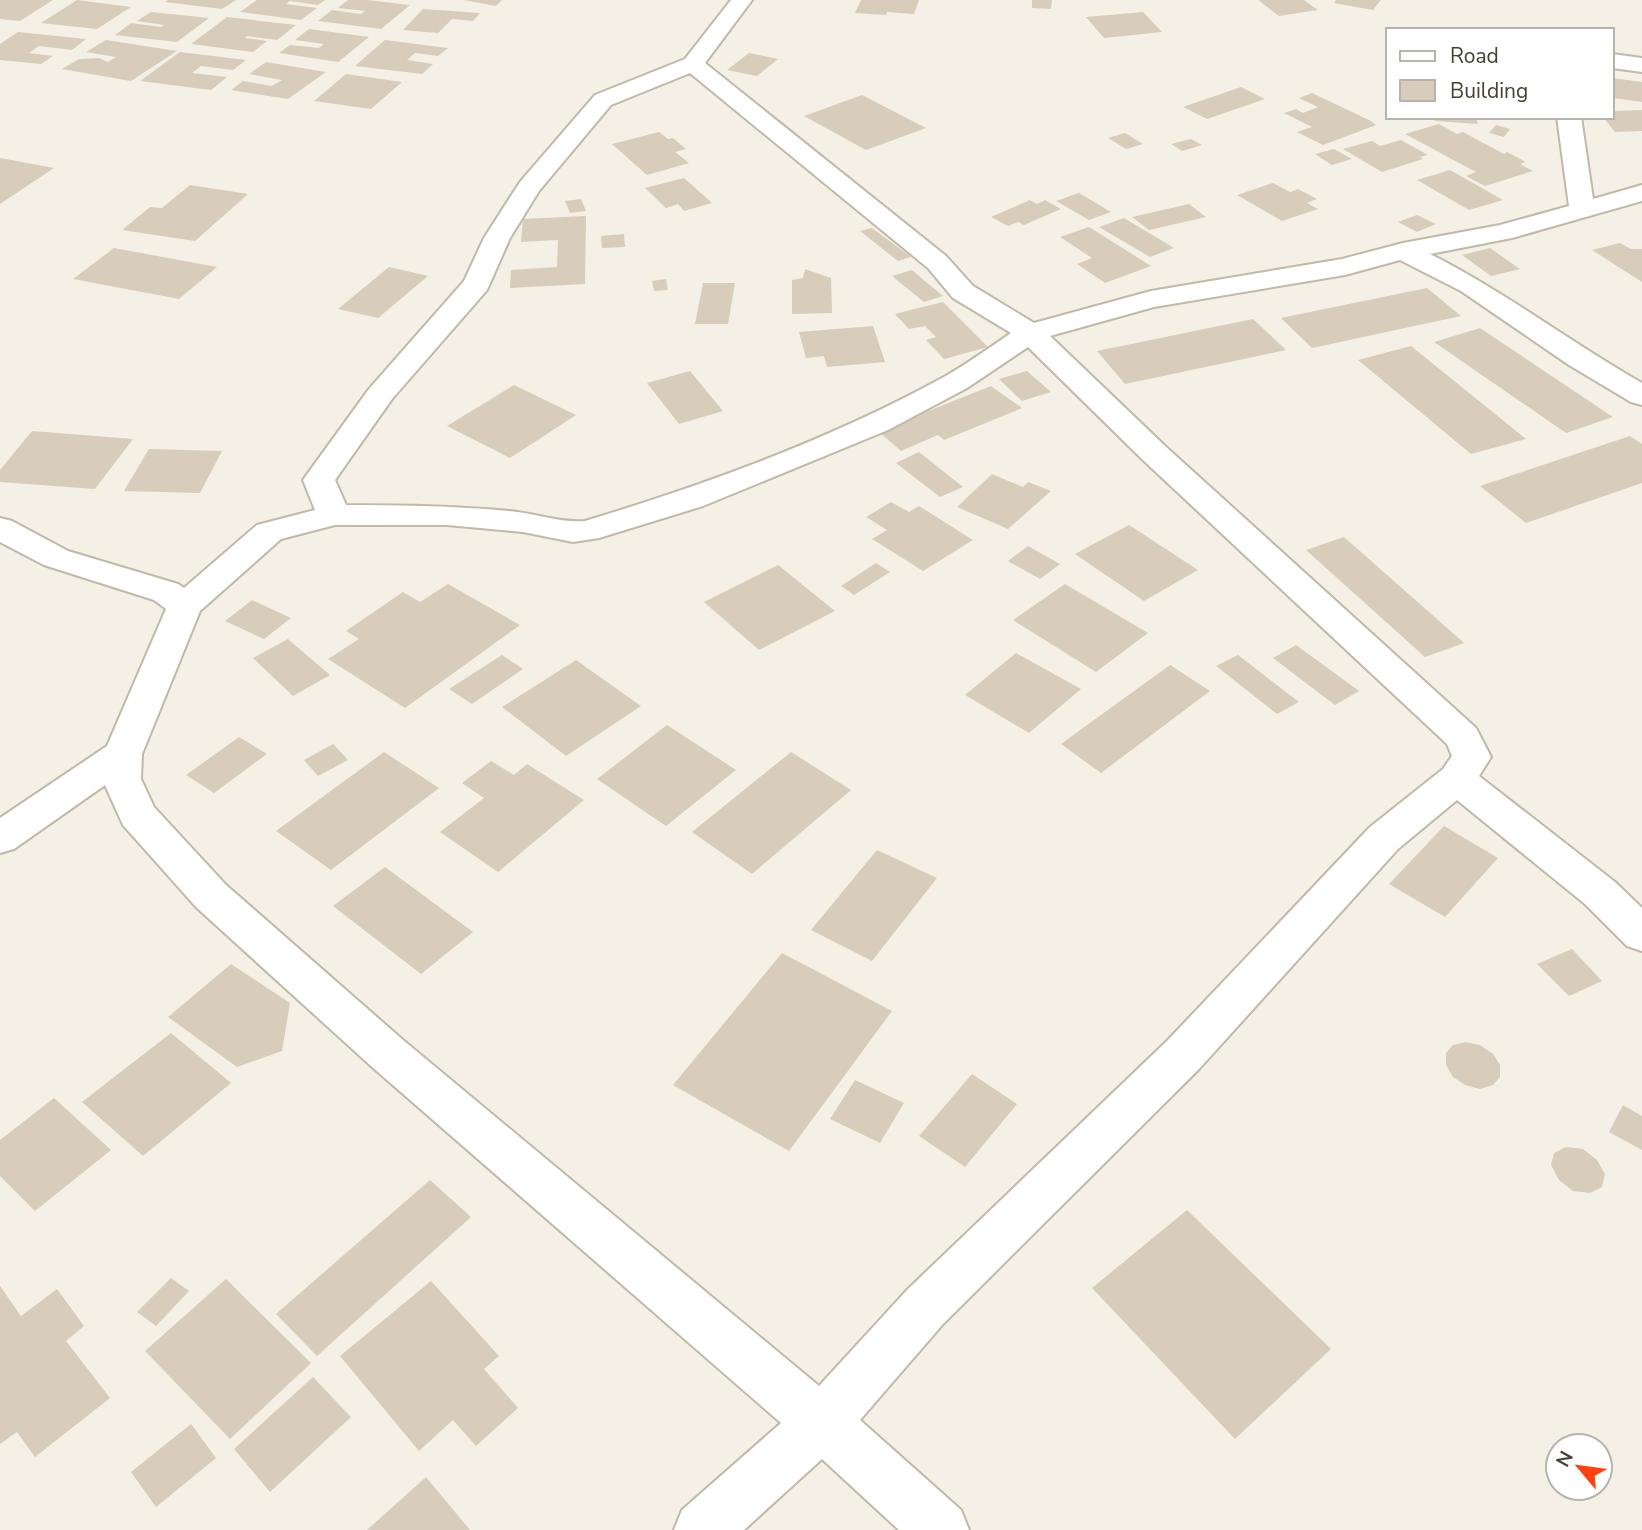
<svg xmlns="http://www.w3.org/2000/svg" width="1642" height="1530" viewBox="0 0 1642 1530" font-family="'Nunito Sans',sans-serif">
<rect width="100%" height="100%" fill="#f4f0e5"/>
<g fill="#d7cdba">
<polygon points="0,0 53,0 20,21 0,19"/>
<polygon points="77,0 131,7 97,29 41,23"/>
<polygon points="168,0 236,0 222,9 165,2"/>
<polygon points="257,0 325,0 318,5 290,1 286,4 317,8 301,20 240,12"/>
<polygon points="348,0 367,0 410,5 381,29 318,21 332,10 361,14 365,11 338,8"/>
<polygon points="464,0 502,0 496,6"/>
<polygon points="861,0 919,0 914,14 887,12 886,15 855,13"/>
<polygon points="1032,0 1052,0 1051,9 1032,8"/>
<polygon points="1258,0 1304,0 1318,10 1279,16"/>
<polygon points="1336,0 1381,0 1373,10 1334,3"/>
<polygon points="423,9 480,13 473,21 452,19 438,33 403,30"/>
<polygon points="151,12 209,18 177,42 115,35 131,23 161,27 164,25 137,21"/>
<polygon points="1143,12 1162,32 1104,38 1086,17"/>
<polygon points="227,17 296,25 277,40 247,36 245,38 267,41 253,52 191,44"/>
<polygon points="309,29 369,37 338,62 279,53 290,45 319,48 324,44 295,40"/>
<polygon points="18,32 86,39 72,50 39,46 29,53 53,56 41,64 0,60 0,44"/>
<polygon points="106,40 177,51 131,81 62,69 79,59 99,58 108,62 116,57 86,52"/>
<polygon points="385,40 448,48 438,56 415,53 407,60 433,64 422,74 355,66"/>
<polygon points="180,52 246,60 233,70 201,66 192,73 227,77 211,90 140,81"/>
<polygon points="749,53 778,59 757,76 727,70"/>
<polygon points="266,62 326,72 288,99 231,90 243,81 272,86 282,80 249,74"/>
<polygon points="346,74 402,82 371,109 314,101"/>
<polygon points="1613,78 1642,82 1642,102 1614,98"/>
<polygon points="1241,87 1265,99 1207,119 1183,107"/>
<polygon points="1312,93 1371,121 1376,125 1323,145 1297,132 1312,127 1284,113 1296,109 1303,113 1318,107 1299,98"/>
<polygon points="862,95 926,128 866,150 804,116"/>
<polygon points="1642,110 1642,131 1615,132 1603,117 1612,117 1612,111"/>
<polygon points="1434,117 1476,117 1478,124 1435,121"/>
<polygon points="1439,124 1457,134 1463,132 1504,154 1507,152 1526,162 1520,164 1533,171 1485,186 1466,176 1476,172 1405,134"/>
<polygon points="1496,125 1510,129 1504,137 1489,133"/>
<polygon points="659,132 668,139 673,138 686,149 675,152 689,163 647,175 612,144"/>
<polygon points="1125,133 1143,144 1126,149 1108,138"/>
<polygon points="1191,139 1202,145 1182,151 1171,144"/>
<polygon points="1401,140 1428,155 1420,157 1423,159 1382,172 1343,149 1372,141 1380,146"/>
<polygon points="1334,149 1352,159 1332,165 1315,154"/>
<polygon points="0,158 54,168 0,204"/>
<polygon points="1450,170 1503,200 1469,210 1417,180"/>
<polygon points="684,178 712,203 684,211 678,204 666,208 645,188"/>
<polygon points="1273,183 1290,192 1298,189 1317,199 1307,203 1318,209 1282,221 1237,195"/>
<polygon points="190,185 248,194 195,241 122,230 150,207 162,208"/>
<polygon points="1079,193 1111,212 1089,220 1056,201"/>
<polygon points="581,199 586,211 570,213 565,201"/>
<polygon points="1030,200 1037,204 1045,200 1061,209 1024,225 1018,222 1008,226 991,217"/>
<polygon points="1189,204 1206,217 1149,230 1132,217"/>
<polygon points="1417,215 1436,224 1417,232 1398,222"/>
<polygon points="586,216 585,284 510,288 511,270 557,267 558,240 521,242 523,219"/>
<polygon points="1124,218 1174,248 1150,257 1099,227"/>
<polygon points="1089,227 1151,266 1105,283 1077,264 1092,258 1060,237"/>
<polygon points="872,228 911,257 898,261 860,231"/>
<polygon points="624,234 625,247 602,248 601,236"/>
<polygon points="1620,243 1631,249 1642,249 1642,282 1592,250"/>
<polygon points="114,248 217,267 179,299 73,279"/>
<polygon points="1490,248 1520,269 1491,276 1462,255"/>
<polygon points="389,267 428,276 378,318 338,309"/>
<polygon points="805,269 831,278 832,313 792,314 792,280 803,278"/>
<polygon points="912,270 925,281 943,296 924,302 892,276"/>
<polygon points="666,279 668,290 654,291 652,281"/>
<polygon points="703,283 735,283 728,324 695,324"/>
<polygon points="1427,288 1461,316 1312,348 1281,318"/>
<polygon points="943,302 988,347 944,359 926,340 936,337 925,326 909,329 895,314"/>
<polygon points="1253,319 1286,350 1125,384 1097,351"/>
<polygon points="873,326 885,362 827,367 824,356 806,358 799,332"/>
<polygon points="1480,328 1613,417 1566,433 1434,342"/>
<polygon points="1411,346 1526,439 1471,454 1358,360"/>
<polygon points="690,371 723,411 679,424 647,383"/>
<polygon points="1027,371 1051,392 1022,401 999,379"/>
<polygon points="514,385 576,415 510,458 447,426"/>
<polygon points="991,386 1022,408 944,440 938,435 901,451 878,431"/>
<polygon points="32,431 133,439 95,489 0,482 0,470"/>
<polygon points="1630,436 1642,444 1642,483 1526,523 1480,486"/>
<polygon points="149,449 222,451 200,493 124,491"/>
<polygon points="919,452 963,487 940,497 896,463"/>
<polygon points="992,474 1023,487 1028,482 1051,491 1008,529 957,507"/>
<polygon points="891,502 909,512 919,506 973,540 923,571 872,539 887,530 866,517"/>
<polygon points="1129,525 1198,570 1144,601 1075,554"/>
<polygon points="1344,537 1464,643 1425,657 1306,550"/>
<polygon points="1028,546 1060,564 1040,579 1008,561"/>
<polygon points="876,563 890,572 854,595 841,586"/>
<polygon points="778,565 835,611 759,650 704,602"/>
<polygon points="448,584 520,625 405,708 328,659 359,639 346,631 403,592 420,602"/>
<polygon points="1065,584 1148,633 1096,672 1013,620"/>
<polygon points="252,600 291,618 264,639 225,621"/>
<polygon points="288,639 330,675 293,696 253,658"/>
<polygon points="1296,645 1359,691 1335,705 1273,658"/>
<polygon points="1016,653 1081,689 1029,733 965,695"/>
<polygon points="502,655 523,669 472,704 449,689"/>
<polygon points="1238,655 1299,702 1277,714 1216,666"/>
<polygon points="576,660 641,706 566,756 502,707"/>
<polygon points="1170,665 1210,691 1101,773 1061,744"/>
<polygon points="667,725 736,770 666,826 597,779"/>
<polygon points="239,737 267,754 214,793 186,775"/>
<polygon points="333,744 348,760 318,776 304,760"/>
<polygon points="384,752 439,788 331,870 276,831"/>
<polygon points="791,752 851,790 752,874 692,832"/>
<polygon points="491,761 514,775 527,764 584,800 498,872 440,832 484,798 462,783"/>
<polygon points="1444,826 1498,858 1445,917 1389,884"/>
<polygon points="877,850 937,878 872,961 811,930"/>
<polygon points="385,867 473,932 421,974 333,906"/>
<polygon points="1572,949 1602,981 1569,996 1537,964"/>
<polygon points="782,953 892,1011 789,1151 673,1085"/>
<polygon points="231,964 290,1003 282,1051 237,1067 168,1017"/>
<polygon points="171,1033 231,1083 143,1156 82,1102"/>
<polygon points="1465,1042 1480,1045 1493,1054 1500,1065 1500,1077 1493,1085 1480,1089 1465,1085 1453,1077 1446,1065 1446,1053 1453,1045"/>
<polygon points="972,1074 1017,1104 965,1167 919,1136"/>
<polygon points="855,1080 904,1103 880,1143 830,1119"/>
<polygon points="54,1098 111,1150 35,1211 0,1176 0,1140"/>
<polygon points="1623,1105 1642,1116 1642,1150 1609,1132"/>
<polygon points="1566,1147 1583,1149 1597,1160 1605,1174 1602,1187 1590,1193 1573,1191 1559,1180 1551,1165 1554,1153"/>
<polygon points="430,1180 471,1217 317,1356 276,1314"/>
<polygon points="1187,1210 1331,1349 1235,1439 1092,1288"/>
<polygon points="171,1278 189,1291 156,1326 137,1312"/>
<polygon points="226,1279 311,1363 230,1439 145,1351"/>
<polygon points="431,1281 499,1356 484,1369 518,1408 476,1446 453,1420 419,1451 340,1356"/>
<polygon points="0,1286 21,1316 57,1289 84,1326 66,1341 110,1398 35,1457 17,1432 0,1444"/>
<polygon points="313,1377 351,1417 270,1492 234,1449"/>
<polygon points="191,1424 216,1458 156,1507 131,1472"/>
<polygon points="426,1477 470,1530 367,1530"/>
</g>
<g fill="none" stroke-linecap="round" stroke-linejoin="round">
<g stroke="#c0b9a7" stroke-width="4">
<g id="minor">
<path d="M731 0H752L705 63 946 256 973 286 1034 323 1151 291 1342 259 1403 243 1500 225 1569 206 1557 117H1581L1593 199 1642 185V201L1512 238 1430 254C1504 291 1570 342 1642 383V405L1631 402 1569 365 1461 291 1400 260 1345 275 1154 307 1050 336 1165 446 1476 728 1491 757 1479 776 1615 882 1642 908V951L1627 946 1585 904 1457 800 1398 849 1199 1069 943 1324 860 1420 961 1510 969 1530H899L822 1459 744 1530H674L682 1510 781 1423 371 1066 196 907 123 825 105 785 14 849 0 853V818L107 746 166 609 154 600 44 565 0 542V518L12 521 68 551 178 584 184 588 257 525 315 510 303 480 369 389 464 281 484 238 520 182 595 95 685 59ZM690 73 928 268 953 298 1011 333C989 348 967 364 944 377 831 439 708 484 585 521 560 523 534 513 509 511 455 506 401 505 346 505L335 480 392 399 487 290 510 238 539 191 611 105ZM1028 347 1143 460 1447 744 1452 756 1443 769 1370 827 1167 1041 907 1290 819 1386 403 1040 226 885 154 807 141 779 142 754 200 611 281 539 335 525H447L523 532 573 542 599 538 703 506 888 430 967 388Z"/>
<polygon points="1612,54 1642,58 1642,72 1612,68"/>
</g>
</g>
<use href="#minor" fill="#fff" fill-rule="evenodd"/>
</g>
<rect x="1386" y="28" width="228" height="91" fill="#ffffff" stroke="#b5b3ae" stroke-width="2"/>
<rect x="1400" y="51" width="35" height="10" fill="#ffffff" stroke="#b5b3ae" stroke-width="2"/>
<text x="1450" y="63" font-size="21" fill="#474134">Road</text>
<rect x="1400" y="80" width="35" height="21" fill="#d7cdba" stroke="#b5b3ae" stroke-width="2"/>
<text x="1450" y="98" font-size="21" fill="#474134">Building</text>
<g transform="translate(1579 1467) rotate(299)"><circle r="33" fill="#ffffff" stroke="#b5b3ae" stroke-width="2"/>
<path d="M0-5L12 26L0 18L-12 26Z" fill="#ff4112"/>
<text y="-10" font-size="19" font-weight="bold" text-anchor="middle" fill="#474134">N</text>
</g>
</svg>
